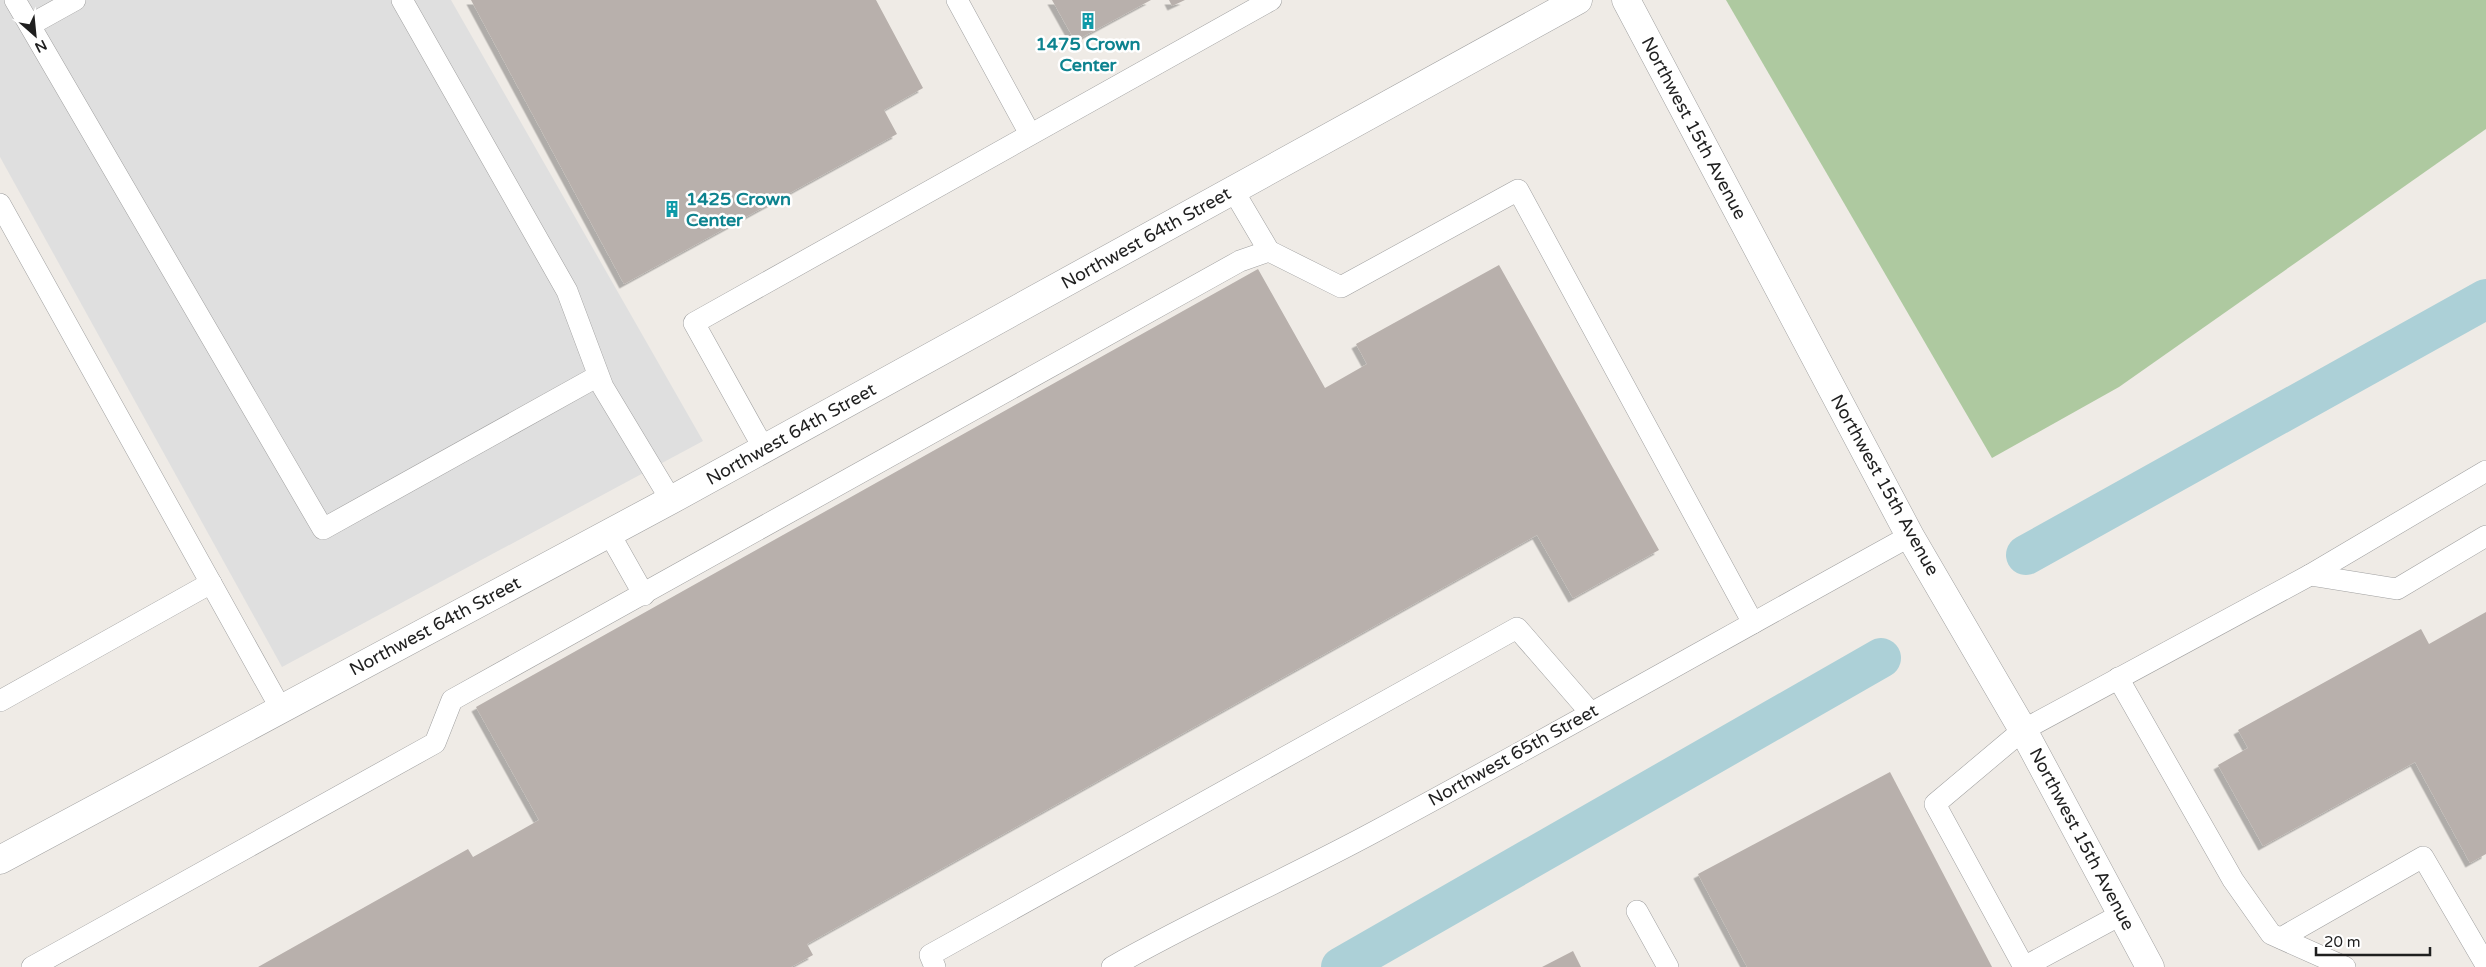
<svg xmlns="http://www.w3.org/2000/svg" width="2486" height="967" viewBox="0 0 2486 967" font-family="'Varela Round',sans-serif">
<defs>
<filter id="shadow"><feDropShadow dx="-4.5" dy="4.5" stdDeviation="0" flood-color="#0004"/></filter>
</defs>
<rect width="100%" height="100%" fill="#efebe6"/>
<polygon fill="#aec9a0" points="1726,0 2486,0 2486,129 2119,387 1992,458"/>
<polygon fill="#dfdfdf" points="0,0 451,0 703,441 282,667 0,157"/>
<g fill="none" stroke-linecap="round" stroke-linejoin="round">
<g stroke="#acd0d7" stroke-width="40">
<polyline points="2026,555 2486,299"/>
<polyline points="1341,967 1881,658"/>
</g>
</g>
<g fill="#b8b0ac" filter="url(#shadow)">
<polygon points="471,0 876,0 923,88 884,110 897,134 624,284"/>
<polygon points="1052,0 1151,0 1075,41"/>
<polygon points="1169,0 1185,0 1172,6"/>
<polygon points="1499,265 1659,550 1573,598 1537,535 807,944 813,955 791,967 258,967 468,849 473,857 539,820 476,707 1258,269 1325,388 1367,364 1356,344"/>
<polygon points="2486,612 2486,854 2470,863 2415,762 2263,846 2218,765 2248,748 2238,730 2421,629 2429,644"/>
<polygon points="1890,772 1992,967 1747,967 1698,874"/>
<polygon points="1573,951 1581,967 1542,967"/>
</g>
<g fill="none" stroke-linecap="round" stroke-linejoin="round">
<g stroke="#a0a0a0" stroke-width="22">
<g id="service">
<polyline points="15,0 323,529 598,376"/>
<polyline points="402,0 567,291 603,387 671,500"/>
<polyline points="957,0 1030,134"/>
<polyline points="30,25 75,0"/>
<polyline points="1233,190 1269,251"/>
<polyline points="0,204 281,709"/>
<polyline points="764,449 694,323 1271,0"/>
<polyline points="609,533 644,595"/>
<polyline points="2310,575 2397,589 2486,536"/>
<polyline points="2118,678 2233,880 2271,934 2345,967"/>
<polyline points="0,701 211,583"/>
<polyline points="1637,911 1668,967"/>
<polyline points="2281,938 2423,857 2486,965"/>
<polyline points="32,967 435,743 452,700 1240,261 1269,251 1341,287 1518,190 1753,623"/>
<polyline points="935,967 930,955 1517,628 1590,712"/>
<path d="M1112 967C1198 918 1289 878 1376 831 1555 735 1732 634 1910 536"/>
<polyline points="2024,967 1935,804 2023,730 2310,575 2486,471"/>
<polyline points="2024,967 2122,914"/>
</g>
</g>
<g stroke="#a0a0a0" stroke-width="29">
<g id="minor">
<polyline points="1626,0 1910,536 2023,730 2150,967"/>
<polyline points="0,860 671,500 1578,0"/>
</g>
</g>
<use href="#service" stroke="#fff" stroke-width="21"/>
<use href="#minor" stroke="#fff" stroke-width="28"/>
</g>
<defs>
<g id="building-bare" transform="scale(1.35)"><path d="M-4-6H4V6H1V3H-1V6H-4ZM-2.5-4.3h1.7v1.8h-1.7ZM.8-4.3h1.7v1.8H.8ZM-2.5-1h1.7V.8h-1.7ZM.8-1h1.7V.8H.8Z" fill="#0f9aa8" stroke="#fff" stroke-width="2.5" paint-order="stroke"/></g>
</defs>
<g fill-rule="evenodd">
<use href="#building-bare" x="1088" y="21"/>
<use href="#building-bare" x="672" y="209"/>
</g>
<g text-anchor="middle" dominant-baseline="central" stroke-width="5" stroke-linejoin="round" paint-order="stroke">
<g font-size="18" font-weight="bold" fill="#0d838f" stroke="#fff">
<text x="1088" y="44">1475 Crown<tspan x="1088" dy="21">Center</tspan></text>
<text x="686" y="199" text-anchor="start">1425 Crown<tspan x="686" dy="21">Center</tspan></text>
</g>
<g font-size="18" fill="#1f1f1f" stroke="#fff">
<text transform="translate(1694 128) rotate(62)">Northwest 15th Avenue</text>
<text transform="translate(1146 238) rotate(-29)">Northwest 64th Street</text>
<text transform="translate(791 434) rotate(-29)">Northwest 64th Street</text>
<text transform="translate(1885 485) rotate(61)">Northwest 15th Avenue</text>
<text transform="translate(435 626) rotate(-28)">Northwest 64th Street</text>
<text transform="translate(1513 755) rotate(-29)">Northwest 65th Street</text>
<text transform="translate(2082 839) rotate(62)">Northwest 15th Avenue</text>
</g>
</g>
<g transform="translate(35 35) rotate(153)" stroke="#ffffff" stroke-width="4" paint-order="stroke">
<path d="M0-4L9 19L0 12L-9 19Z" fill="#1f1f1f"/>
<text y="-8" font-size="14" font-weight="bold" text-anchor="middle" fill="#1f1f1f">N</text>
</g>
<path d="M2316 947v8h114v-8" fill="none" stroke="#1f1f1f" stroke-width="2.5"/>
<text x="2324" y="947" font-size="15" fill="#1f1f1f" stroke="#ffffff" stroke-width="4" paint-order="stroke">20 m</text>
</svg>
